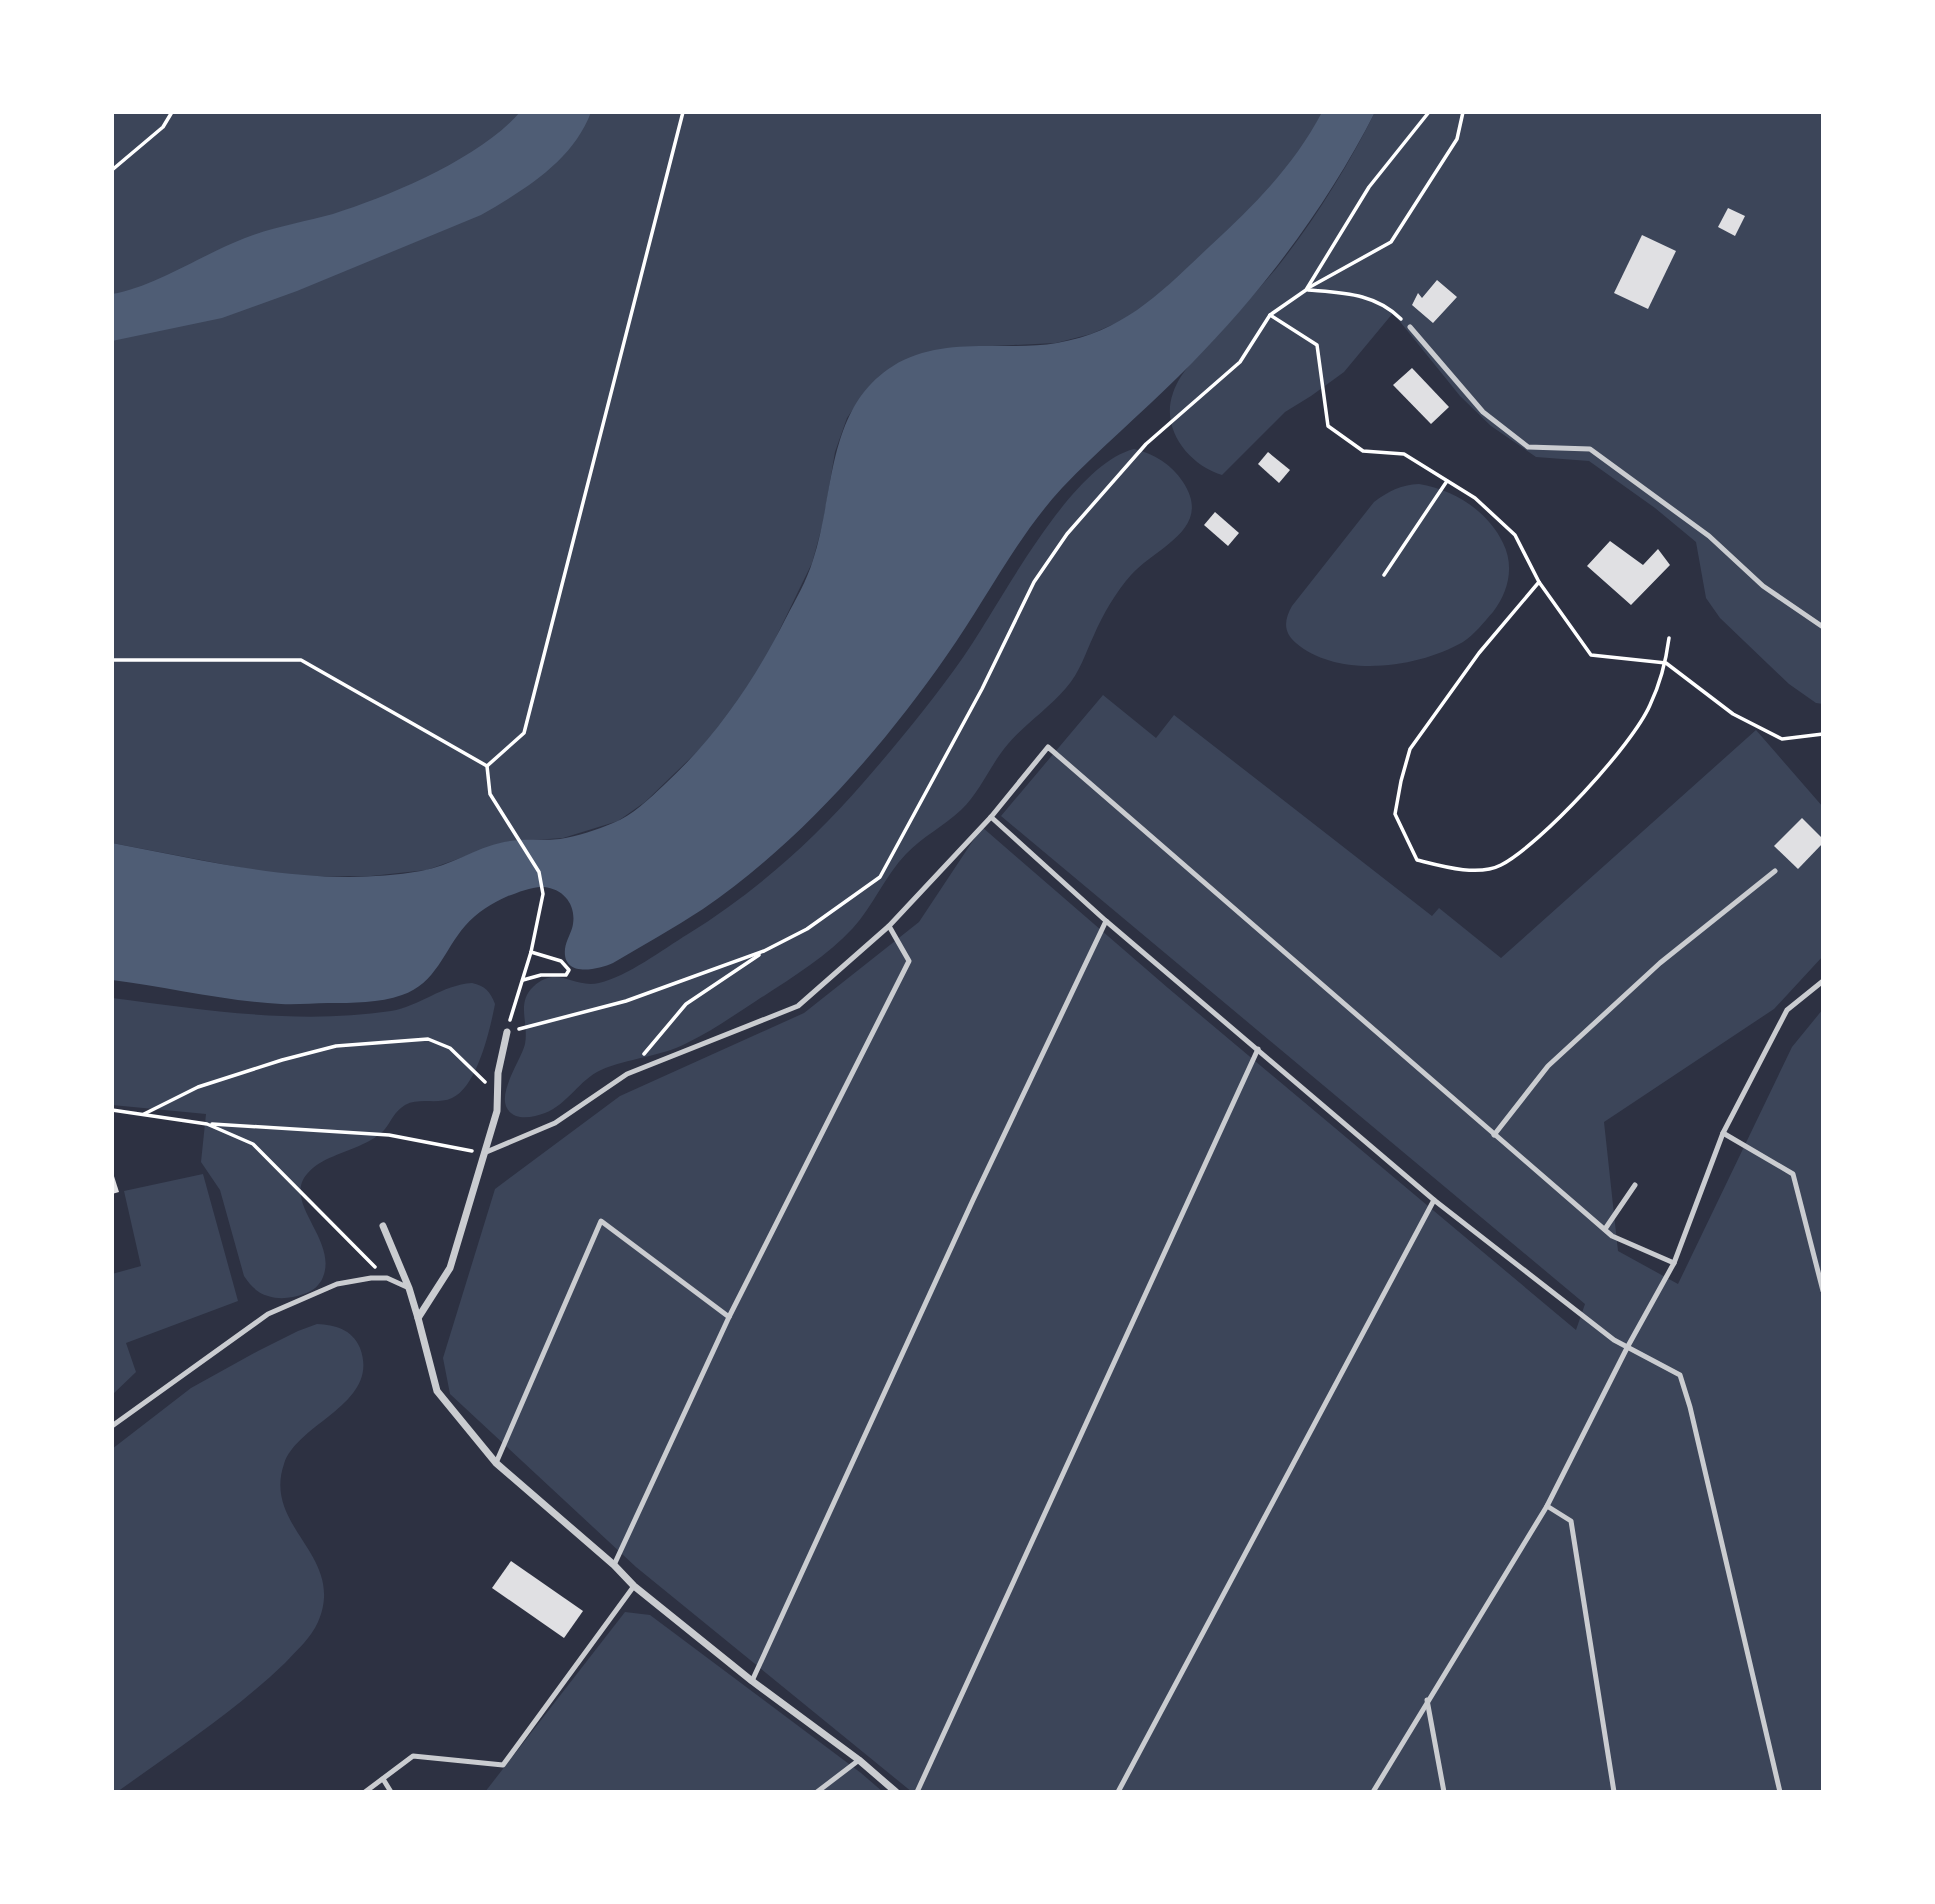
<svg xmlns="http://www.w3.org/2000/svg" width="1935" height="1904" viewBox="0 0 1935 1904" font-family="'PT Sans Narrow',sans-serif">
<rect width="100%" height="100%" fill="#2d3142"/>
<g fill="#3c4559">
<polygon points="112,112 1322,112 1307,142 1283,173 1256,203 1151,302 1121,321 1091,334 1056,343 953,348 892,367 866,390 847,418 835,452 823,523 812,563 763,664 726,718 705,744 645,802 618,821 563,838 505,842 427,870 371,876 301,876 264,872 112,843"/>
<path d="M1375 112H1823V704L1816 703 1789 684 1720 618 1706 598 1696 542 1655 508 1589 461 1536 457 1491 426 1460 396 1393 313 1344 372 1311 396 1285 412 1222 475C1189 465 1160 429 1173 393 1181 370 1199 355 1215 338 1235 316 1255 293 1275 270 1314 221 1347 168 1375 112Z"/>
<path d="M1134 449C1155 454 1171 464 1183 482 1214 529 1156 547 1131 575 1116 592 1103 614 1094 635 1085 654 1080 672 1066 688 1048 709 1025 724 1008 744 990 765 981 791 961 810 944 826 922 837 906 854 885 876 873 906 853 928 826 957 790 979 756 1001 734 1015 712 1031 687 1043 660 1057 628 1058 601 1070 579 1080 568 1104 545 1113 537 1116 525 1119 516 1116 488 1104 521 1062 525 1044 529 1023 516 1003 533 987 557 964 573 989 599 983 628 976 662 950 688 934 754 893 812 842 863 783 898 743 933 700 964 656 1002 601 1070 465 1134 449Z"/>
<path d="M1419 484C1453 489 1488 511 1503 543 1515 567 1508 592 1493 612 1484 622 1474 635 1463 642 1418 668 1338 679 1296 643 1283 632 1284 620 1292 606L1374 502C1389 491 1400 485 1419 484Z"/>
<polygon points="1103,695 1156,738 1174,715 1432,916 1439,908 1501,958 1756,730 1823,807 1823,956 1774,1009 1604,1122 1618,1251 1678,1284 1792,1047 1823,1009 1823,1792 912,1792 636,1567 450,1394 443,1358 495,1189 620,1096 804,1013 919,922 982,827 1168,988 1576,1330 1585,1304 1001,816"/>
<path d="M472 983C485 986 490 991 495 1004 490 1030 477 1087 452 1098 437 1105 420 1097 405 1105 394 1112 392 1120 385 1129 380 1135 370 1141 363 1144 345 1153 320 1158 307 1174 282 1203 338 1240 323 1277 320 1285 313 1291 304 1294 292 1298 280 1300 268 1296 257 1293 250 1285 244 1276L220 1190 201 1162 206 1114 112 1105V998C204 1010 298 1025 391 1011 420 1006 442 985 472 983Z"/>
<polygon points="203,1174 238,1301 126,1343 136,1372 112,1395 112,1274 141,1266 124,1191"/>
<path d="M317 1324C335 1325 352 1329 360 1348 381 1404 298 1422 284 1464 262 1528 347 1555 318 1622 311 1638 297 1650 285 1663 234 1712 174 1751 117 1792H112V1449L191 1388 258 1351 298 1331Z"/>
<polygon points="625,1612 650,1615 861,1773 883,1792 485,1792"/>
</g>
<g fill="#4f5d75">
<path d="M520 112H591C573 161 524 190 481 215L297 291 222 318 112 341V294C155 287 203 254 245 238 273 227 304 222 333 214 390 196 481 158 520 112Z"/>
<path d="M1322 112H1375C1325 210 1258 298 1179 376 1141 414 1099 449 1062 488 1016 538 986 600 947 655 881 750 798 844 703 909 674 928 643 945 613 963 597 970 562 978 565 949 566 940 572 932 573 924 576 905 564 889 544 887 533 886 519 892 508 896 492 903 477 912 465 926 444 950 436 984 402 995 379 1003 353 1003 328 1003 313 1003 296 1005 281 1004 224 1001 168 987 112 980V843C214 862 317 889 421 871 450 866 475 848 504 842 522 838 541 841 560 839 578 836 597 830 613 823 633 815 649 799 664 785 717 736 754 681 786 618 796 599 807 580 813 560 835 494 826 408 893 366 942 335 1004 352 1057 343 1126 331 1162 291 1210 246 1254 205 1294 166 1322 112Z"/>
</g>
<g fill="#e0e0e3">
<polygon points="1728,208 1745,216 1735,236 1718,227"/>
<polygon points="1642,235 1676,251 1648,309 1614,293"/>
<polygon points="1437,280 1457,297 1433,323 1412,305 1418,293 1422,298"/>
<polygon points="1412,368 1449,407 1431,424 1393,385"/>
<polygon points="1268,452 1290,470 1279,483 1258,464"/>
<polygon points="1215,512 1239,533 1228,546 1204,525"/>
<polygon points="1610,541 1643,565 1658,549 1670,565 1631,605 1587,566"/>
<polygon points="1802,818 1823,839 1823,843 1798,869 1774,846"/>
<polygon points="112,1170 119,1192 112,1194"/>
<polygon points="511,1561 583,1611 564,1638 492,1588"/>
</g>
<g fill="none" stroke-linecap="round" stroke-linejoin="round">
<g stroke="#fff" stroke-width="3.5">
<polyline points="112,170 163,127 172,112"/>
<polyline points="1308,288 1391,242 1457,139 1463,112"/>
<path d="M1308 290C1343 293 1375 293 1401 319"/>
<polyline points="1270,315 1317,345 1328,426 1363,451 1404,454 1475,498 1515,535 1539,582 1591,655 1666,663 1733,714 1782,739 1823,734"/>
<polyline points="1384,575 1447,481"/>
<path d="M1539 582 1479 653 1410 749 1401 781 1395 814 1417 860C1441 866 1478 877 1501 865 1541 844 1632 746 1650 705 1660 684 1666 661 1669 638"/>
<polyline points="112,660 301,660 487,766"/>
<polyline points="523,980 541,975 566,975 569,970 561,961 531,952"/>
<polyline points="510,1020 531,952 543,894 539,872 490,794 487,766 524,733 683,112"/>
<polyline points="519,1029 626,1001 764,951 807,929 880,877 982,689 1034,582 1067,534 1146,444 1240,362 1270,315 1306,290 1369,187 1429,112"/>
<polyline points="644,1054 686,1004 759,955"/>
<polyline points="112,1110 207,1124 253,1144 375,1267"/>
<polyline points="144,1114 198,1087 282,1060 336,1046 428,1039 450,1048 485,1082"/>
<polyline points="212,1124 389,1135 472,1151"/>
</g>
<g stroke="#caccd0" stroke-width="5">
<polyline points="1410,327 1483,412 1528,447 1590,449 1709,536 1763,586 1823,627"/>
<polyline points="991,817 1106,921 1434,1200 1614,1340 1680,1375 1690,1407 1780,1792"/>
<polyline points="1723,1133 1793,1174 1823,1291"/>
<polyline points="1494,1135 1548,1066 1660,963 1775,871"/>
<polyline points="484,1153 555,1123 627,1074 798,1006 889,926 991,817 1048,747 1612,1236 1674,1263"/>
<polyline points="1605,1229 1635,1185"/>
<polyline points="112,1426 268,1314 337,1284 371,1278 387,1278 409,1288"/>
<polyline points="496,1463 601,1221 729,1317"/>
<polyline points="1547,1506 1571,1521 1614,1792"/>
<polyline points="614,1565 729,1317 909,961 889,926"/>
<polyline points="752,1681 973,1200 1106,921"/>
<polyline points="1427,1700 1444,1792"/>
<polyline points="383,1779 391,1792"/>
<polyline points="365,1792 413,1756 503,1765 634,1586"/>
<polyline points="817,1792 859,1760"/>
<polyline points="917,1792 1258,1049"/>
<polyline points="1118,1792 1434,1200"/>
<polyline points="1373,1792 1547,1506 1628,1346 1674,1263 1723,1133 1787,1010 1823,981"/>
</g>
<g stroke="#caccd0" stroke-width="7">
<polyline points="507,1032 498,1073 497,1111 450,1268 418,1318 437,1391 496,1463 614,1565 634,1586 752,1681 859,1760 896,1792"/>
<polyline points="383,1226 409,1288 418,1318"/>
</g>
</g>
<rect width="1935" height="1904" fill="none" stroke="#ffffff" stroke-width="228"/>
</svg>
